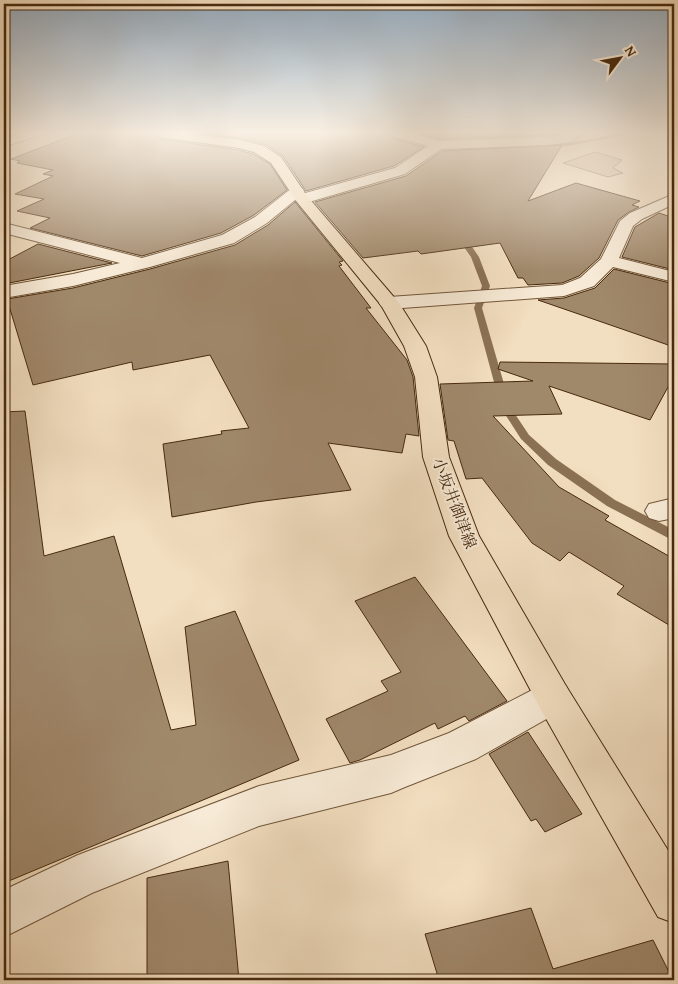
<svg xmlns="http://www.w3.org/2000/svg" width="678" height="984" viewBox="0 0 678 984" font-family="'Gentium Book Plus','Noto Serif JP',serif">
  <style>
    .green { fill: #d5bfa2; stroke: #8e7458 }
    .lines { fill: none; stroke-linecap: round; stroke-linejoin: round }
    .stream { fill: #8b7154; fill-rule: evenodd }
    .building { fill: #a0886b; stroke: #472a0e }
    .minor-casing { stroke: #72573a; stroke-width: 2 }
    .major-casing { stroke: #472a0e; stroke-width: 2 }
    .minor { fill: #f7ead6; fill-rule: evenodd }
    .major { fill: #f2dec0; fill-rule: evenodd }
    .labels { text-anchor: middle; dominant-baseline: central; stroke-width: 4; stroke-linejoin: round; paint-order: stroke }
    .street-label { font-size: 16px; fill: #472a0e; stroke: #f7ead6 }
  </style>
  <rect width="100%" height="100%" fill="#f2dec0"/>
  <filter id="stains"><feTurbulence type="fractalNoise" baseFrequency=".004" numOctaves="4"/><feColorMatrix values="0 0 0 0 .2 0 0 0 0 .09 0 0 0 0 .02 0 0 0 .5 -.17"/></filter>
  <radialGradient id="worn" r=".72"><stop offset=".6" stop-color="#630" stop-opacity="0"/><stop offset="1" stop-color="#630" stop-opacity=".3"/></radialGradient>
  <path class="green" d="M 595,152 L 622,160 L 613,168 L 623,173 L 608,177 L 563,163 Z"/>
  <g class="lines">
    <path class="stream" d="M 624,133 L 636,133 L 568,146 L 478,149 L 455,157 L 452,155 C 478,136 528,146 559,143 C 581,142 602,137 624,133 Z
      M 456,232 L 462,232 L 479,257 L 490,286 L 482,308 L 511,408 L 529,435 L 556,459 L 615,500 L 674,530 L 674,541 L 607,506 L 548,465 L 521,439 L 501,408 L 474,308 L 482,286 L 471,257 L 455,234 Z"/>
  </g>
  <path class="building" d="M 79,133 L 152,133 L 160,139 L 239,150 L 253,154 L 270,164 L 287,190 L 254,215 L 221,233 L 142,256 L 30,228 L 50,218 L 17,211 L 44,199 L 15,194 L 53,176 L 43,174 L 53,170 L 17,163 L 20,161 L 11,159 Z
    M 199,133 L 390,133 L 393,138 L 424,147 L 394,166 L 306,191 L 283,156 L 265,144 L 240,138 Z
    M 417,133 L 560,133 L 548,135 L 439,139 Z
    M 562,145 L 528,201 L 576,183 L 640,201 L 632,205 L 639,207 L 629,212 L 618,220 L 599,258 L 579,276 L 562,283 L 528,285 L 523,278 L 518,278 L 500,243 L 421,254 L 418,251 L 363,258 L 315,202 L 406,176 L 442,151 Z
    M 295,202 L 343,261 L 339,262 L 342,265 L 339,266 L 371,308 L 366,308 L 407,360 L 413,377 L 419,436 L 406,434 L 402,453 L 328,443 L 351,490 L 256,502 L 172,517 L 163,444 L 222,434 L 221,431 L 249,428 L 210,355 L 133,370 L 132,362 L 33,385 L 7,299 L 73,288 L 150,269 L 235,245 L 268,225 Z
    M 659,213 L 674,218 L 674,270 L 622,257 L 635,227 Z
    M 38,244 L 112,263 L 4,284 L 4,262 Z
    M 614,269 L 674,284 L 674,347 L 538,300 L 564,298 L 595,288 Z
    M 500,362 L 674,364 L 674,376 L 650,420 L 549,386 L 562,414 L 493,416 L 559,487 L 609,516 L 605,520 L 674,559 L 674,628 L 617,594 L 624,586 L 569,552 L 560,561 L 532,543 L 482,478 L 466,479 L 454,441 L 448,440 L 440,384 L 533,381 L 498,369 Z
    M 25,411 L 44,556 L 114,536 L 171,730 L 196,725 L 185,627 L 235,611 L 299,760 L 4,883 L 4,412 Z
    M 415,577 L 507,701 L 469,721 L 465,716 L 438,729 L 435,723 L 360,760 L 350,763 L 326,719 L 388,691 L 381,681 L 401,672 L 355,601 Z
    M 528,732 L 582,814 L 545,832 L 536,819 L 531,821 L 489,754 Z
    M 228,861 L 239,980 L 147,980 L 147,878 Z
    M 531,908 L 553,969 L 653,940 L 673,980 L 439,980 L 425,934 Z"/>
  <g class="lines">
    <defs>
      <path id="minor" d="M 21,133 L 38,133 L 36,136 L 4,147 L 4,139 Z
        M 392,133 L 411,133 L 439,141 L 548,137 L 569,133 L 585,133 L 570,142 L 548,145 L 441,149 L 405,174 L 302,204 L 295,200 L 267,223 L 234,243 L 150,267 L 73,286 L 4,298 L 4,286 L 73,274 L 120,263 L 4,233 L 4,223 L 142,258 L 222,235 L 255,217 L 292,188 L 302,188 L 304,191 L 302,194 L 395,168 L 428,146 L 394,136 Z
        M 674,194 L 674,204 L 642,219 L 633,226 L 619,258 L 674,272 L 674,282 L 613,267 L 594,286 L 564,296 L 389,309 L 382,307 L 379,303 L 382,299 L 389,297 L 562,285 L 580,278 L 601,259 L 620,221 L 630,213 Z
        M 674,498 L 674,518 L 659,521 L 649,518 L 645,511 L 649,504 Z
        M 553,681 L 566,686 L 571,697 L 566,708 L 476,759 L 405,787 L 391,793 L 259,826 L 92,893 L 4,937 L 4,890 L 78,855 L 259,786 L 391,755 L 449,733 L 540,686 Z"/>
      <path id="major" d="M 154,133 L 186,133 L 240,140 L 264,146 L 281,157 L 307,196 L 399,303 L 426,346 L 437,377 L 449,457 L 479,536 L 566,686 L 674,860 L 674,923 L 658,917 L 540,708 L 449,536 L 423,457 L 415,377 L 404,346 L 381,305 L 297,202 L 271,163 L 254,152 L 239,148 L 160,137 Z"/>
    </defs>
    <use href="#minor" class="minor-casing"/>
    <use href="#major" class="major-casing"/>
    <use href="#minor" class="minor"/>
    <use href="#major" class="major"/>
  </g>
  <linearGradient id="sky" x2="0" y2="1"><stop stop-color="#95acc0"/><stop offset="0.49" stop-color="#f9f0e3"/><stop offset="1" stop-color="#f9f0e3" stop-opacity="0"/></linearGradient>
  <rect width="678" height="271" fill="url(#sky)"/>
  <g class="labels">
    <g class="street-label">
      <text transform="translate(455 503) rotate(69)">小坂井御津線</text>
    </g>
  </g>
  <rect width="678" height="984" fill="none" stroke="#f2dec0" stroke-width="20"/>
  <rect x="5" y="5" width="668" height="974" fill="none" stroke="#472a0e" stroke-width="2.5"/>
  <rect x="10" y="10" width="658" height="964" fill="none" stroke="#472a0e"/>
  <g transform="translate(620 58) rotate(58)" stroke="#f7ead6" stroke-width="4" paint-order="stroke">
  <path d="M0-4L9 19L0 12L-9 19Z" fill="#472a0e"/>
  <text y="-8" font-size="14" font-weight="bold" text-anchor="middle" fill="#472a0e">N</text>
  </g>
  <rect width="100%" height="100%" filter="url(#stains)"/>
  <rect width="100%" height="100%" fill="url(#worn)"/>
</svg>
